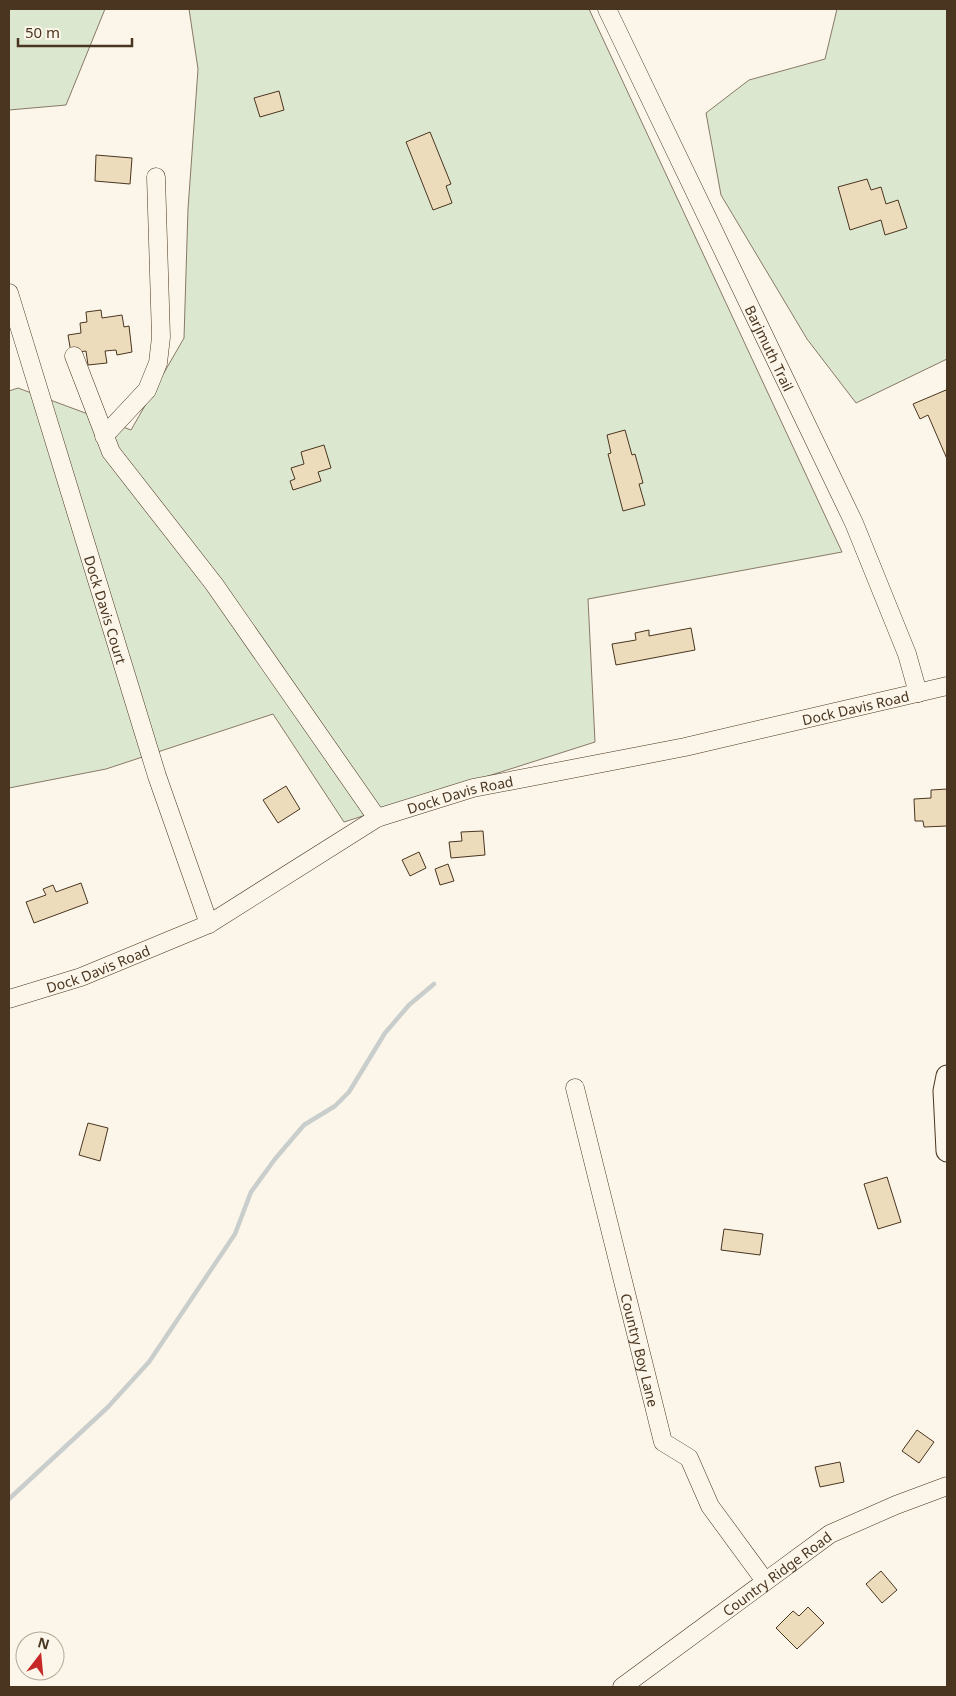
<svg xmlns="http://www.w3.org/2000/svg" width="956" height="1696" viewBox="0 0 956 1696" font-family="'Noto Sans',sans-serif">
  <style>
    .green { fill: #dce7d0; stroke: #887966 }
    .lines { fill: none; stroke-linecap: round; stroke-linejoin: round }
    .stream { stroke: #c9cecd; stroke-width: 4.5 }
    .building { fill: #ecdcbc; stroke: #4a3520 }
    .minor-casing { stroke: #4a3520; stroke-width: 19 }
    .major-casing { stroke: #4a3520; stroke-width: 23 }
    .minor { stroke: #fbf6e9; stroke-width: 18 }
    .major { stroke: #fbf6e9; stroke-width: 21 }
    .labels { text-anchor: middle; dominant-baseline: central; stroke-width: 4; stroke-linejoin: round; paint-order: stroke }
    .street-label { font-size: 14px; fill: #4a3520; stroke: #fbf6e9 }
  </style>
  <rect width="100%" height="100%" fill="#fbf6e9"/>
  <path class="green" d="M 9,9 L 105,9 L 66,105 L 9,110 Z
    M 189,9 L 589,9 L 842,552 L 588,599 L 595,742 L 344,822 L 273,714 L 106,769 L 9,788 L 9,391 L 18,388 L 131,430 L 184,338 L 188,209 L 198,69 Z
    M 837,9 L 947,9 L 947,359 L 856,403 L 807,339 L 721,195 L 706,113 L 749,80 L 825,59 Z"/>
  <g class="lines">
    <path class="stream" d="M 9,1499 L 107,1408 L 149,1362 L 235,1234 L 251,1192 L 275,1159 L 304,1125 L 335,1106 L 349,1092 L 385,1033 L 409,1005 L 434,984"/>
  </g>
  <path class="building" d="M 279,91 L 284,110 L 260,117 L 254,98 Z
    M 430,132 L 451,184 L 446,186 L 452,203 L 433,210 L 406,142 Z
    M 96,155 L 132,158 L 130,184 L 95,181 Z
    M 867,179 L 871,190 L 881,187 L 886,204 L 898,200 L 907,228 L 885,235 L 881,220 L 850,230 L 838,187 Z
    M 101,310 L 102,318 L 122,315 L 124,327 L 129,326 L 132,352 L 117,355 L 116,350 L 105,351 L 107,363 L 88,365 L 86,351 L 71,353 L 68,335 L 81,333 L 80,323 L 87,322 L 86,312 Z
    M 946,390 L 947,392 L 947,459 L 928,415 L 920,419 L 913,404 Z
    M 625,430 L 632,455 L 635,454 L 643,483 L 639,484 L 645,505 L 623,511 L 608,454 L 611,453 L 607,435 Z
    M 324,445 L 331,468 L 318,472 L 321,481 L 293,490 L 290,481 L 295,479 L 291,468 L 304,464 L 301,452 Z
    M 691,628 L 695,650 L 616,665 L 612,644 L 636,640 L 635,633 L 649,630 L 649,636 Z
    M 286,786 L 300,809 L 278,823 L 263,800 Z
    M 947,789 L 947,826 L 924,827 L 923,821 L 915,821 L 914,799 L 931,798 L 931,790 Z
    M 483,831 L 485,855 L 451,858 L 449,842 L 462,841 L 461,832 Z
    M 419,852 L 426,868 L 410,876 L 402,860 Z
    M 448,864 L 454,881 L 440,885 L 435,869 Z
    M 81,883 L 88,903 L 34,923 L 26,902 L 46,895 L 43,889 L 53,885 L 56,892 Z
    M 88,1123 L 108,1128 L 100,1161 L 79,1155 Z
    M 887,1177 L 901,1222 L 878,1229 L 864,1184 Z
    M 724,1229 L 763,1234 L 760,1255 L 721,1250 Z
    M 917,1430 L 934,1442 L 919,1463 L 902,1451 Z
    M 840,1462 L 844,1482 L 820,1487 L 815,1467 Z
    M 881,1571 L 897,1590 L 882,1603 L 866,1584 Z
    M 808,1607 L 824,1623 L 797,1649 L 776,1628 L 793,1611 L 799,1616 Z"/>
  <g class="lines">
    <defs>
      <g id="minor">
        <path id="s1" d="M 607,9 L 854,523 L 907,654 L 918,693"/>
        <path id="s2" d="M 9,293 L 157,776 L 209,924"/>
        <path d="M 74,356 L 111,452 L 214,584 L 377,818"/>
        <path d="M 104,436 L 147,390 L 158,363 L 161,337 L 156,177"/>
        <path id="s3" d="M 9,999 L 81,977 L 209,924 L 377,818 L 473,788 L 685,747 L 947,686"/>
        <path id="s4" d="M 575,1088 L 663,1442 L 689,1458 L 710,1506 L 765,1581"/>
        <path id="s5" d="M 622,1687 L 830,1534 L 896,1505 L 947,1486"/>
      </g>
      <path id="major" d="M 947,1076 L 944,1091 L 947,1151"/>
    </defs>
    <use href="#minor" class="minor-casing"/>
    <use href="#major" class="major-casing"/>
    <use href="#minor" class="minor"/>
    <use href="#major" class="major"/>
  </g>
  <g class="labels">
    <g class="street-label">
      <text stroke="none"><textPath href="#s1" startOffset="376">Barjmuth Trail</textPath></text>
      <text stroke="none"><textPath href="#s2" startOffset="331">Dock Davis Court</textPath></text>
      <text stroke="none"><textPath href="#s3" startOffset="904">Dock Davis Road</textPath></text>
      <text stroke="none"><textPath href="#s3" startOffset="499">Dock Davis Road</textPath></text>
      <text stroke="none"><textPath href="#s3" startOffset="94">Dock Davis Road</textPath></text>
      <text stroke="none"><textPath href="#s4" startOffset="270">Country Boy Lane</textPath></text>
      <text stroke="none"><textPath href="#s5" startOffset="192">Country Ridge Road</textPath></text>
    </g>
  </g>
  <rect width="956" height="1696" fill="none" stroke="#4a3520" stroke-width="20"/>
  <g transform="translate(40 1656) rotate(16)"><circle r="24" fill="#fbf6e9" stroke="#b4a999"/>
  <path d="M0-4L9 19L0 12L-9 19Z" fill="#c62828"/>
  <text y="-8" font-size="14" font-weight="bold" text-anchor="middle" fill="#4a3520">N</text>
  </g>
  <path d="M18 38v8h114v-8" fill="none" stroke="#4a3520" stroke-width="2.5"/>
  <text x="25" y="38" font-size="15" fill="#4a3520" stroke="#fbf6e9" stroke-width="4" paint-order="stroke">50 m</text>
</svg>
